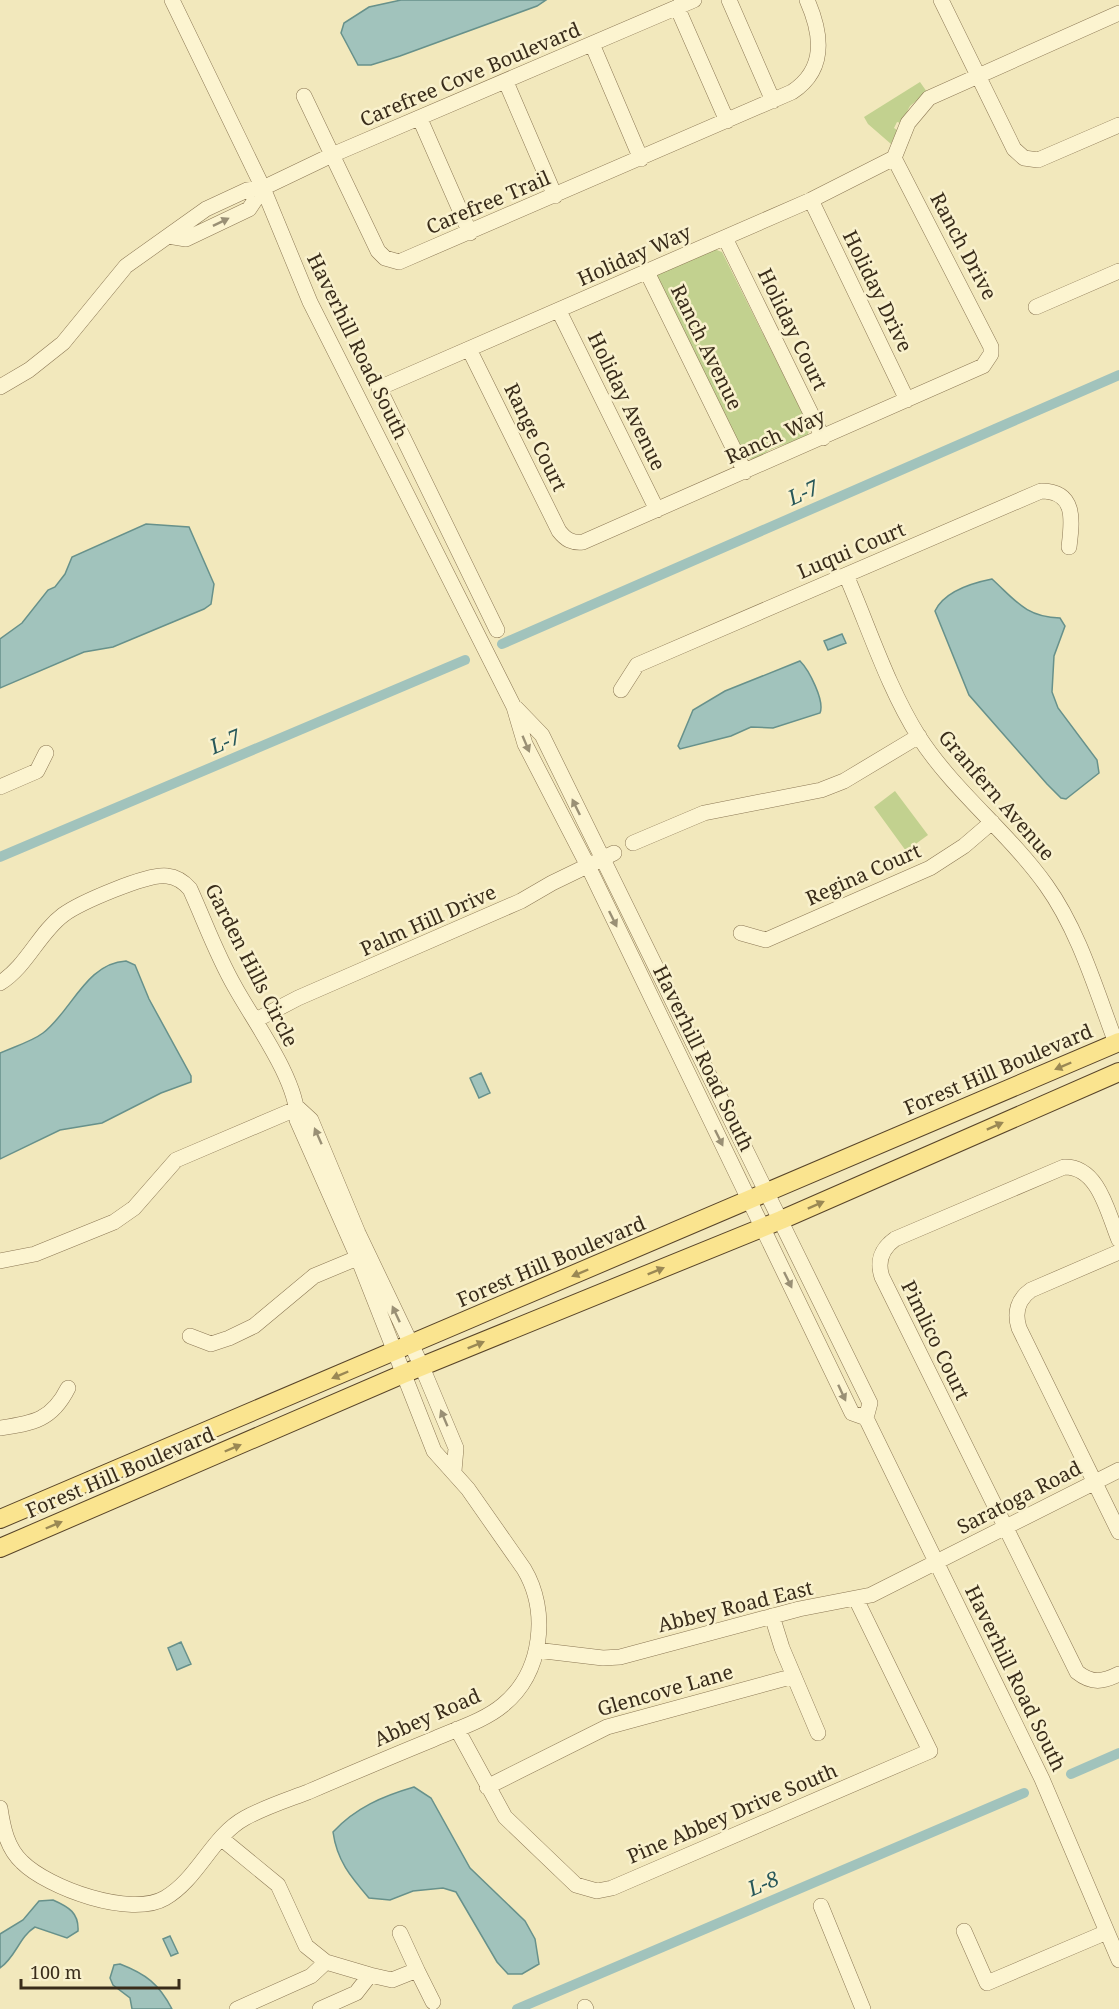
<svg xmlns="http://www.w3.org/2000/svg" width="1119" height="2009" viewBox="0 0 1119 2009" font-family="'Noto Serif',serif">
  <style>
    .green { fill: #c2d18f }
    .water { fill: #a1c3bc; stroke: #67918b; stroke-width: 1.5 }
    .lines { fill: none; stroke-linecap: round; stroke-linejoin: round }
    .canal { stroke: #a1c3bc; stroke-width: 10 }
    .minor-casing { stroke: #8b7754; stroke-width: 16 }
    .major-casing { stroke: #584429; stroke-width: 20 }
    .minor { stroke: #fcf4d0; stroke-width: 15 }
    .major { stroke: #fae48f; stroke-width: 18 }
    .oneway { fill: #9a9075 }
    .oneway2 { fill: #9a8854 }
    .labels { text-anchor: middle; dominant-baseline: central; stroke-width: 5; stroke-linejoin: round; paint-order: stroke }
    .street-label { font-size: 20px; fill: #392c1a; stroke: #f9f1cd }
    .water-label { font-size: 21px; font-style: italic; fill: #28585a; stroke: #f9f1cd }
  </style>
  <rect width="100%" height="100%" fill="#f2e8bc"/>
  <path class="green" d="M 920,82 L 927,92 L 910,106 L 901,123 L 897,122 L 894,128 L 897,130 L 891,144 L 868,124 L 864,117 Z
    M 714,249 L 722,252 L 810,428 L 807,437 C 795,441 781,445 770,450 C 759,456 762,461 745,458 L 656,282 L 657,274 Z
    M 895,791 L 928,835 L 906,851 L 874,807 Z"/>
  <path class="water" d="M 401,0 L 546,0 L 537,6 L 400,56 L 371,65 L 358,65 L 341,33 L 344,23 L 369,7 Z
    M 146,524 L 189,527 L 214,584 L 211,604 L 204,609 L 113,647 L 84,652 L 0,688 L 0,639 L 22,623 L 48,590 L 55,587 L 65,574 L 72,557 Z
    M 992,579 C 1016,601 1026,617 1060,618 L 1065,626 L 1054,656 L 1052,692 L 1058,708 L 1097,760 L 1099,773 L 1066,799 L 1061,798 L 1047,784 L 969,695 L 935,611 C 944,592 972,583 992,579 Z
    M 842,634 L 846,643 L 828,650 L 824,641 Z
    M 800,661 C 809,670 825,701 820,713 L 773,728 L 751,727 L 731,736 L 680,749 L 678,746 L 693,710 L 725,691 Z
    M 126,961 L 135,965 L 149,999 L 191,1076 L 191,1082 L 161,1093 L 102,1123 L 60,1130 L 0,1159 L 0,1053 C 13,1047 31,1042 43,1033 C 71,1012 86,963 126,961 Z
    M 481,1073 L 490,1093 L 479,1098 L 470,1078 Z
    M 181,1642 L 191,1664 L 177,1670 L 168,1648 Z
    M 414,1787 L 431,1798 L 470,1868 L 525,1921 L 535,1939 L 539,1964 L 522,1974 L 508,1974 L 497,1962 L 456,1892 L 443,1888 L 413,1891 L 390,1900 L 369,1898 C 351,1877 337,1861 333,1832 C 355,1808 383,1796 414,1787 Z
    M 53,1900 C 69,1907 79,1913 78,1931 L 67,1938 L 35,1927 C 19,1937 16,1957 0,1968 L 0,1934 L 23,1920 L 39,1901 Z
    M 170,1936 L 178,1953 L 171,1956 L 163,1939 Z
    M 120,1964 C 146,1974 159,1984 172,2009 L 132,2009 L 130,1998 L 113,1985 L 110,1978 L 114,1965 Z"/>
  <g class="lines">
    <path class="canal" d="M 502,644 L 1119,375
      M 0,857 L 465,660
      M 1071,1774 L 1119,1753
      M 517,2009 L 1024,1793"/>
    <defs>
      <path id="minor" d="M 172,0 L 263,188 L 310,302 L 514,707 L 525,744 L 588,866 L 852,1413 L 866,1418
        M 729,0 L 773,101
        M 941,0 L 1014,149 L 1024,158 L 1038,160 L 1119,125
        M 677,7 L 727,121
        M 592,44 L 641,159
        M 506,82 L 555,196
        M 304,96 L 378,251 L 385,258 L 399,262 L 792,92 C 827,69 822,34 807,0
        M 420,119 L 470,233
        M 811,200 L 907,400
        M 168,236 L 186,239 L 249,209 L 263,188
        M 725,238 L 823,438
        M 647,272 L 745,472
        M 1036,307 L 1119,271
        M 559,311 L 657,510
        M 469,349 L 559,531 C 566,540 572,543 583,542 L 983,366 L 991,354 L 991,347 L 894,158
        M 0,387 L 29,370 L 63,343 L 126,266 L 206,209 L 247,190 L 263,188 L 332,155 L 694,0
        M 846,575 C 869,628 888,688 919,737 C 954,791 1008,832 1046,885 C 1079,931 1096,990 1116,1043
        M 497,630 L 379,388 L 811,200 L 894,158 L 908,123 L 929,98 L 1119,13
        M 621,690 L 637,665 L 1041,491 C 1077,491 1072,522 1069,547
        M 516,708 L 542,735 L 870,1403 L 866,1418 L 1042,1779 L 1119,1960
        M 0,787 L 37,771 L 46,753
        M 633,843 L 704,813 L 821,790 L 844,781 L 919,736
        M 741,933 L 766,940 L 930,868 L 964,846 L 992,822
        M 0,983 C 27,966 39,933 63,915 C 79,903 148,873 167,876 C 177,877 184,882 190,889 C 205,922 217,956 235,987 C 253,1020 299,1082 297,1120 L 358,1258 L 434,1451 L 468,1489 L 524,1569 C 549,1611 543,1672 503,1705 C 484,1721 456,1729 434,1739 C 392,1756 350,1774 308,1792 C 287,1800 265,1807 245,1818 C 212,1836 198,1879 165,1898 C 131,1918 48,1888 22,1862 C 7,1848 3,1828 0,1808
        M 256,1020 L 298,998 L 521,901 L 552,883 L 614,853
        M 298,1108 L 311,1120 L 358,1233 L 422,1367 L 456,1448 L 454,1471
        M 1119,1240 C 1108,1214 1099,1166 1064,1167 L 895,1239 C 881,1249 877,1262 882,1277 L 1077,1672 C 1092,1684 1103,1682 1119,1674
        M 1119,1252 L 1031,1290 C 1018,1299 1014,1312 1019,1328 L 1119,1532
        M 0,1261 L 35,1254 L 114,1222 L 134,1208 L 176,1160 L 298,1108
        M 190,1336 L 211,1344 L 229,1338 L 254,1326 L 314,1276 L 367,1254
        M 0,1428 C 34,1423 52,1420 68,1388
        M 772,1616 L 782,1648 L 818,1733
        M 536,1650 L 603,1658 L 620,1657 L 799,1609 L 871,1595 L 1119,1470
        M 457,1729 L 505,1817 L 576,1885 L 597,1891 L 612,1888 L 930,1751 L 856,1599
        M 487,1787 L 607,1727 L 794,1676
        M 222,1839 L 278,1885 L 306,1946 L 326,1962 L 370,1975 L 356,1993 L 320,2009
        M 821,1906 L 863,2009
        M 964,1931 L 987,1983 L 1107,1932
        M 400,1933 L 417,1970
        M 370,1975 L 392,1980 L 417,1970 L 433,2002
        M 585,2007 L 586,2009
        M 237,2009 L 311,1976 L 326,1962"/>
      <path id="major" d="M 0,1519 L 1119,1042
        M 0,1548 L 403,1374 L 781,1220 L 1119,1072"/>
    </defs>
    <use href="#minor" class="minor-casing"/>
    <use href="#major" class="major-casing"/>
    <use href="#minor" class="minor"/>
    <use href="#major" class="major"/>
  </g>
  <defs><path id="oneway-solid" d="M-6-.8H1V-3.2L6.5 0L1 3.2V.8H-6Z" transform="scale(1.5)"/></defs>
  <g class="oneway">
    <use href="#oneway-solid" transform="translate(221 222) rotate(-26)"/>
    <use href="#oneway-solid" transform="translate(526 744) rotate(67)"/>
    <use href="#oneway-solid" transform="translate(576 807) rotate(-116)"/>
    <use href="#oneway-solid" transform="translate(613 919) rotate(64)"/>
    <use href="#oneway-solid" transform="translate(318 1136) rotate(-114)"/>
    <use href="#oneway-solid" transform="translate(719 1138) rotate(64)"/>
    <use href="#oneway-solid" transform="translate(788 1280) rotate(64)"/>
    <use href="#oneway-solid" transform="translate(396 1314) rotate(-115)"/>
    <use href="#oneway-solid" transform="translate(842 1393) rotate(65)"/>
    <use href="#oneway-solid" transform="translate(444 1418) rotate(-113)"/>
  </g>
  <g class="oneway2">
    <use href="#oneway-solid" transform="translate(1063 1066) rotate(157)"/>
    <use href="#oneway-solid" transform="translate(995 1126) rotate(-24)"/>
    <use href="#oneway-solid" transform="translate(816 1205) rotate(-24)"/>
    <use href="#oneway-solid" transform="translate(656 1271) rotate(-22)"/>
    <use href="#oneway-solid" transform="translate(580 1273) rotate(157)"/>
    <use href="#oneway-solid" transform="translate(476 1345) rotate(-22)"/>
    <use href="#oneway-solid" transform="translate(340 1375) rotate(157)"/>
    <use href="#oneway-solid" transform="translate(233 1448) rotate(-23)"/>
    <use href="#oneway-solid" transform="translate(54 1525) rotate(-23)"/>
  </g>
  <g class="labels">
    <g class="street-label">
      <text transform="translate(470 74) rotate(-23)">Carefree Cove Boulevard</text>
      <text transform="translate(488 202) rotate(-23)">Carefree Trail</text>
      <text transform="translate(964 246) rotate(62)">Ranch Drive</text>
      <text transform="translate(634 255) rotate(-24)">Holiday Way</text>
      <text transform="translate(878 291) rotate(64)">Holiday Drive</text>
      <text transform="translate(793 329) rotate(64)">Holiday Court</text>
      <text transform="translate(358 346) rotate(64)">Haverhill Road South</text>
      <text transform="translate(707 347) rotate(64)">Ranch Avenue</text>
      <text transform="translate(627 401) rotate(64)">Holiday Avenue</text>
      <text transform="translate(775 436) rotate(-24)">Ranch Way</text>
      <text transform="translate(536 437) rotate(64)">Range Court</text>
      <text transform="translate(851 550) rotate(-23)">Luqui Court</text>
      <text transform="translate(997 795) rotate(49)">Granfern Avenue</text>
      <text transform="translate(863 874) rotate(-24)">Regina Court</text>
      <text transform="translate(428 920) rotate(-24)">Palm Hill Drive</text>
      <text transform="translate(252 965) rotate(63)">Garden Hills Circle</text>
      <text transform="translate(704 1058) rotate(64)">Haverhill Road South</text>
      <text transform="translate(998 1069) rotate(-23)">Forest Hill Boulevard</text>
      <text transform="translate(551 1261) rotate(-23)">Forest Hill Boulevard</text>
      <text transform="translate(936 1340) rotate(64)">Pimlico Court</text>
      <text transform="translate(120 1472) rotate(-23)">Forest Hill Boulevard</text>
      <text transform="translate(1019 1497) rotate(-27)">Saratoga Road</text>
      <text transform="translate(735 1606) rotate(-14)">Abbey Road East</text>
      <text transform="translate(1016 1678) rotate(64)">Haverhill Road South</text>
      <text transform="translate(665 1690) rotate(-16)">Glencove Lane</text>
      <text transform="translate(427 1717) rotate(-24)">Abbey Road</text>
      <text transform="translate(732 1813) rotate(-23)">Pine Abbey Drive South</text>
    </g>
    <g class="water-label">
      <text transform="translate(803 492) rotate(-24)">L-7</text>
      <text transform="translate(225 741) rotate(-23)">L-7</text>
      <text transform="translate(763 1883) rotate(-23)">L-8</text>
    </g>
  </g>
  <path d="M21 1979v9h158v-9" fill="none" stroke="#392c1a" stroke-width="3"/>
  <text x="30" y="1979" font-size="18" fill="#392c1a" stroke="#f9f1cd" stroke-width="4.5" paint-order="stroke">100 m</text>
</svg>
